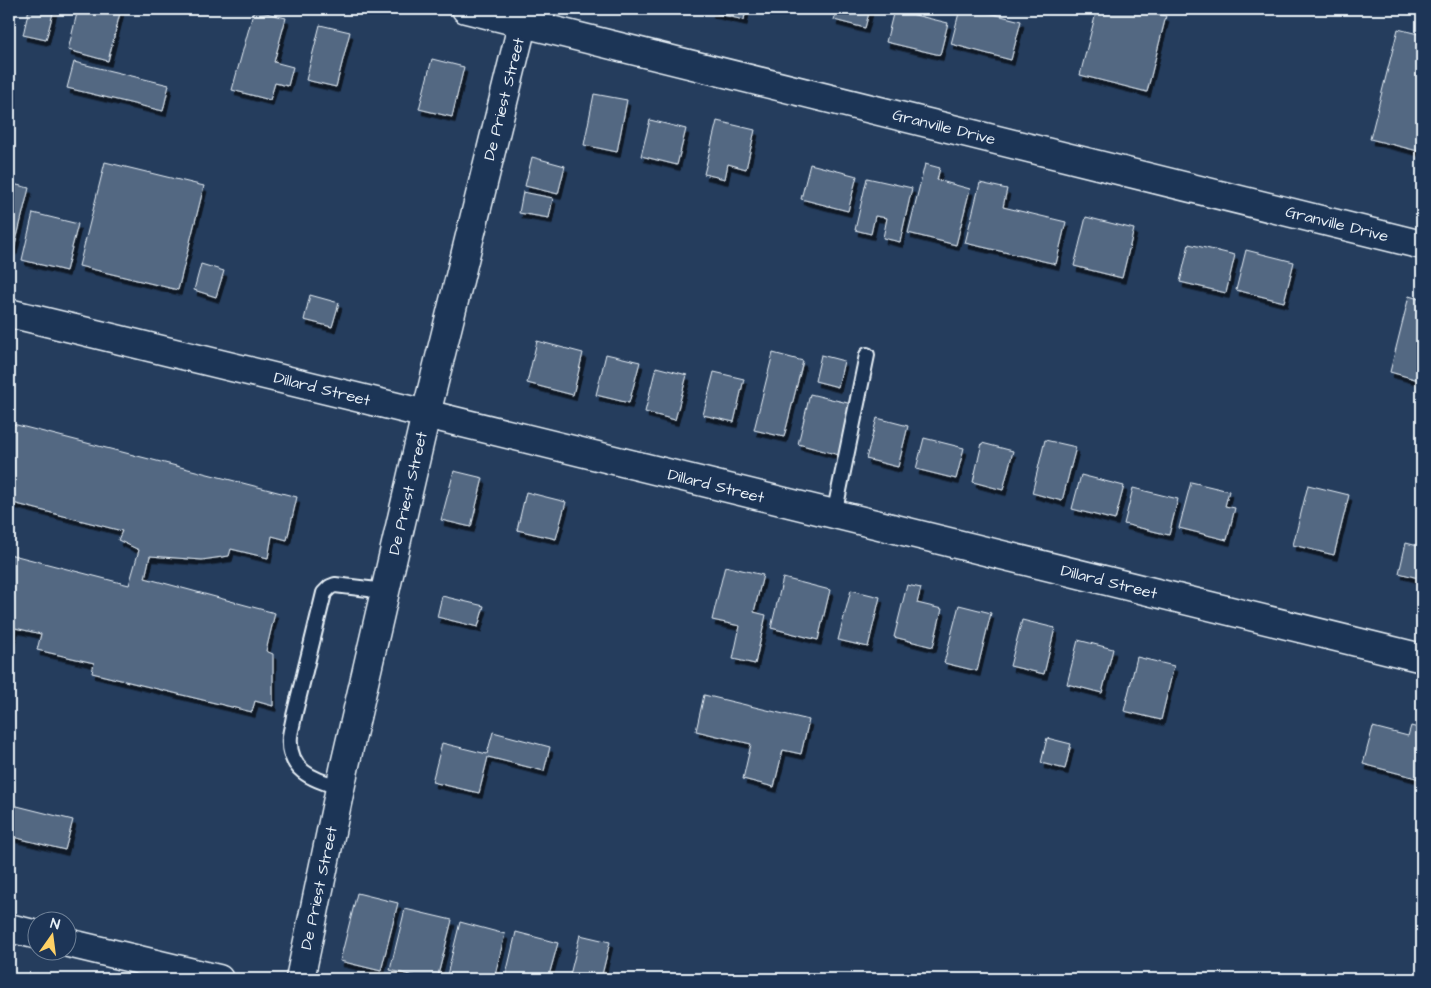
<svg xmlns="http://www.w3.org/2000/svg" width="1431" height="988" viewBox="0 0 1431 988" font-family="'Architects Daughter',sans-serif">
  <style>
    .building { fill: #536782; stroke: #e8f1f8; filter: url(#shadow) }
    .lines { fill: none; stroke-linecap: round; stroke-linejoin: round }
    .lane-casing { stroke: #e8f1f8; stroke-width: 18 }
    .street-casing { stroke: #e8f1f8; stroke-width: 31 }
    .secondary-casing { stroke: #e8f1f8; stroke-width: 31 }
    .lane { stroke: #1d3557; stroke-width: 14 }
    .street { stroke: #1d3557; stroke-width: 28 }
    .secondary { stroke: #1d3557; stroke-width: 28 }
    .labels { text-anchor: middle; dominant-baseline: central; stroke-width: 5; stroke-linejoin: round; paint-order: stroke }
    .street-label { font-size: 16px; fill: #e8f1f8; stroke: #1d3557 }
  </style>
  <defs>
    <filter id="shadow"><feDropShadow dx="3" dy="5.5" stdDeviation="0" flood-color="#0009"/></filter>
  </defs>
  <rect width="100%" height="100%" fill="#253d5d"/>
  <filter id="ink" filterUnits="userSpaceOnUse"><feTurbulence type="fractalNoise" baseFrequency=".02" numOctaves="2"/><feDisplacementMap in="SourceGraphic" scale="10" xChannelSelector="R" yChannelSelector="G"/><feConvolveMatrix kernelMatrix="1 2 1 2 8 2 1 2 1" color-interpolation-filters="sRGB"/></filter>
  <g filter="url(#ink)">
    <path class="building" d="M 29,9 L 54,9 L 46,40 L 23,35 Z
      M 78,9 L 121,9 L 108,61 L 68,50 Z
      M 711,9 L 746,9 L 744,20 L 710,12 Z
      M 837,9 L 870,9 L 865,28 L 834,20 Z
      M 960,9 L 973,9 L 1021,21 L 1011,60 L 951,44 Z
      M 1097,9 L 1138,9 L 1166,16 L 1147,92 L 1080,75 Z
      M 254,10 L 286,18 L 274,62 L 293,67 L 288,86 L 275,83 L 270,100 L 232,90 Z
      M 894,10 L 948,23 L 940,55 L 886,42 Z
      M 320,25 L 350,32 L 336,87 L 306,80 Z
      M 1398,29 L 1422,35 L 1422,152 L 1370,139 Z
      M 432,59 L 464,67 L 452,117 L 419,109 Z
      M 74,62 L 169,85 L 163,111 L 67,88 Z
      M 594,94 L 627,100 L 617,152 L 584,145 Z
      M 650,120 L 686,129 L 677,165 L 641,156 Z
      M 717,121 L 755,130 L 746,169 L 728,164 L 725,179 L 704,174 Z
      M 532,157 L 565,166 L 558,194 L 525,186 Z
      M 105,162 L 204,186 L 178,290 L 79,266 Z
      M 810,164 L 857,176 L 848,211 L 801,199 Z
      M 925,164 L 940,168 L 937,180 L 970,189 L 956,245 L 908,233 Z
      M 867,178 L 912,188 L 900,242 L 883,238 L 887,218 L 875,216 L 871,234 L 855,230 Z
      M 9,183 L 29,188 L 14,249 L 9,248 Z
      M 980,183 L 1007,189 L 1003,207 L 1066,222 L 1056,264 L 965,243 Z
      M 523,192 L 553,198 L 549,218 L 519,213 Z
      M 33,213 L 78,224 L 66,271 L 22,260 Z
      M 1086,217 L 1134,229 L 1122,278 L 1074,266 Z
      M 1189,244 L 1235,255 L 1226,293 L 1180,282 Z
      M 1246,250 L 1294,262 L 1284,302 L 1236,290 Z
      M 201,264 L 224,271 L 216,297 L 194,290 Z
      M 310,295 L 339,303 L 332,327 L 304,320 Z
      M 1409,296 L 1422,300 L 1422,381 L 1390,372 Z
      M 537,341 L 583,353 L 573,395 L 527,383 Z
      M 773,353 L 803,361 L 784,437 L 754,430 Z
      M 606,354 L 640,362 L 629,403 L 596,395 Z
      M 821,355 L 844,361 L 838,387 L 815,381 Z
      M 656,367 L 687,375 L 675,420 L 645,412 Z
      M 714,372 L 744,379 L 734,422 L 703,415 Z
      M 810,394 L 852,404 L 839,455 L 798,444 Z
      M 877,418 L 908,426 L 898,467 L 866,459 Z
      M 9,423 L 297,497 L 287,540 L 272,536 L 268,558 L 231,549 L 229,556 L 202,560 L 150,556 L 145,578 L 275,613 L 266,651 L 273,654 L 273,706 L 255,701 L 252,712 L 92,673 L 94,663 L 37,650 L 41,634 L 15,628 L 11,644 L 9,644 L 9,554 L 129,585 L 139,550 L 118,540 L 122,531 L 9,502 Z
      M 924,438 L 964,448 L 956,479 L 916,469 Z
      M 1045,440 L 1076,447 L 1062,501 L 1032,493 Z
      M 982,443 L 1013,451 L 1003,490 L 973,482 Z
      M 454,471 L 483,478 L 471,527 L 441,520 Z
      M 1081,475 L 1124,486 L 1115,520 L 1072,509 Z
      M 1191,482 L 1229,491 L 1225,506 L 1235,508 L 1227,540 L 1179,528 Z
      M 1308,485 L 1349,495 L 1334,555 L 1293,545 Z
      M 1133,488 L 1178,499 L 1169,535 L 1124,524 Z
      M 526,492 L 566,502 L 556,539 L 517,530 Z
      M 1406,543 L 1422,547 L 1422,579 L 1399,573 Z
      M 725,566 L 763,575 L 754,612 L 766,615 L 755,664 L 733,659 L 740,626 L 712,620 Z
      M 783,578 L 830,590 L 818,640 L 771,628 Z
      M 907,585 L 921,588 L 917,603 L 942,609 L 933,647 L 894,637 Z
      M 851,590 L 880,597 L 868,647 L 838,640 Z
      M 442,596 L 484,606 L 478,627 L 437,617 Z
      M 959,605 L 991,613 L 977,671 L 944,663 Z
      M 1022,620 L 1055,628 L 1044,674 L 1010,666 Z
      M 1078,640 L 1113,649 L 1102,693 L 1067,684 Z
      M 1137,657 L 1174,666 L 1161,720 L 1124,711 Z
      M 704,695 L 809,720 L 801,754 L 783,750 L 774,787 L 743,779 L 751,744 L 696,731 Z
      M 1411,726 L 1422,729 L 1422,769 L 1420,779 L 1363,764 L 1373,727 L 1408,736 Z
      M 493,732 L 550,747 L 544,771 L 488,757 L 479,793 L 432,782 L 442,743 L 487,754 Z
      M 1047,738 L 1071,744 L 1065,769 L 1041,763 Z
      M 9,804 L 73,820 L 65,850 L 9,836 Z
      M 357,893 L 398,903 L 381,971 L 340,961 Z
      M 405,909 L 452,920 L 437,979 L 425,979 L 390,970 Z
      M 460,922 L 505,934 L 494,979 L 446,979 Z
      M 516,932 L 558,943 L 548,979 L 505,979 Z
      M 580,935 L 610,942 L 601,979 L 569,979 Z"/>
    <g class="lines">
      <defs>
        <path id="lane" d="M 834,515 L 867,355
          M 340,787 C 312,780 287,770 290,736 C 291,729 293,723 294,716 L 324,593 L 330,587 L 335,585 L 385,591"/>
        <path id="street" d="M 466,9 L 1422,245
          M 9,313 L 426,414
          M 9,928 L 38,935
          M 68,943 L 219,979"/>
        <path id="secondary" d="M 426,414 L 1422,658
          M 300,979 L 345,765 L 426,414 L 526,9"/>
      </defs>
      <use href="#lane" class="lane-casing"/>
      <use href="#street" class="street-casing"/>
      <use href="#secondary" class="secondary-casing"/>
      <use href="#lane" class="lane"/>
      <use href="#street" class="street"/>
      <use href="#secondary" class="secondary"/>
    </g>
  </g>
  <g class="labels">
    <g class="street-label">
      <text transform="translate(504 99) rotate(-76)">De Priest Street</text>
      <text transform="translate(944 127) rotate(14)">Granville Drive</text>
      <text transform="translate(1337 224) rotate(14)">Granville Drive</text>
      <text transform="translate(322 389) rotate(14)">Dillard Street</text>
      <text transform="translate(716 486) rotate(14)">Dillard Street</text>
      <text transform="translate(408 493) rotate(-77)">De Priest Street</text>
      <text transform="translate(1109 582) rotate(14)">Dillard Street</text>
      <text transform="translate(319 888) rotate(-78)">De Priest Street</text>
    </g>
  </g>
  <rect width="1431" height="988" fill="none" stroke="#1d3557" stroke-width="30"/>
  <rect x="15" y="15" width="1401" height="958" fill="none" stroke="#e8f1f8" stroke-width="2" filter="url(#ink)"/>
  <g transform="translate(52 936) rotate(14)"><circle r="24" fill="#1d3557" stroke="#6e8097"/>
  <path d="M0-4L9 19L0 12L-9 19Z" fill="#ffd166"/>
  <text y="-8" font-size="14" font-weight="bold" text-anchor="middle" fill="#e8f1f8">N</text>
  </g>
</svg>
